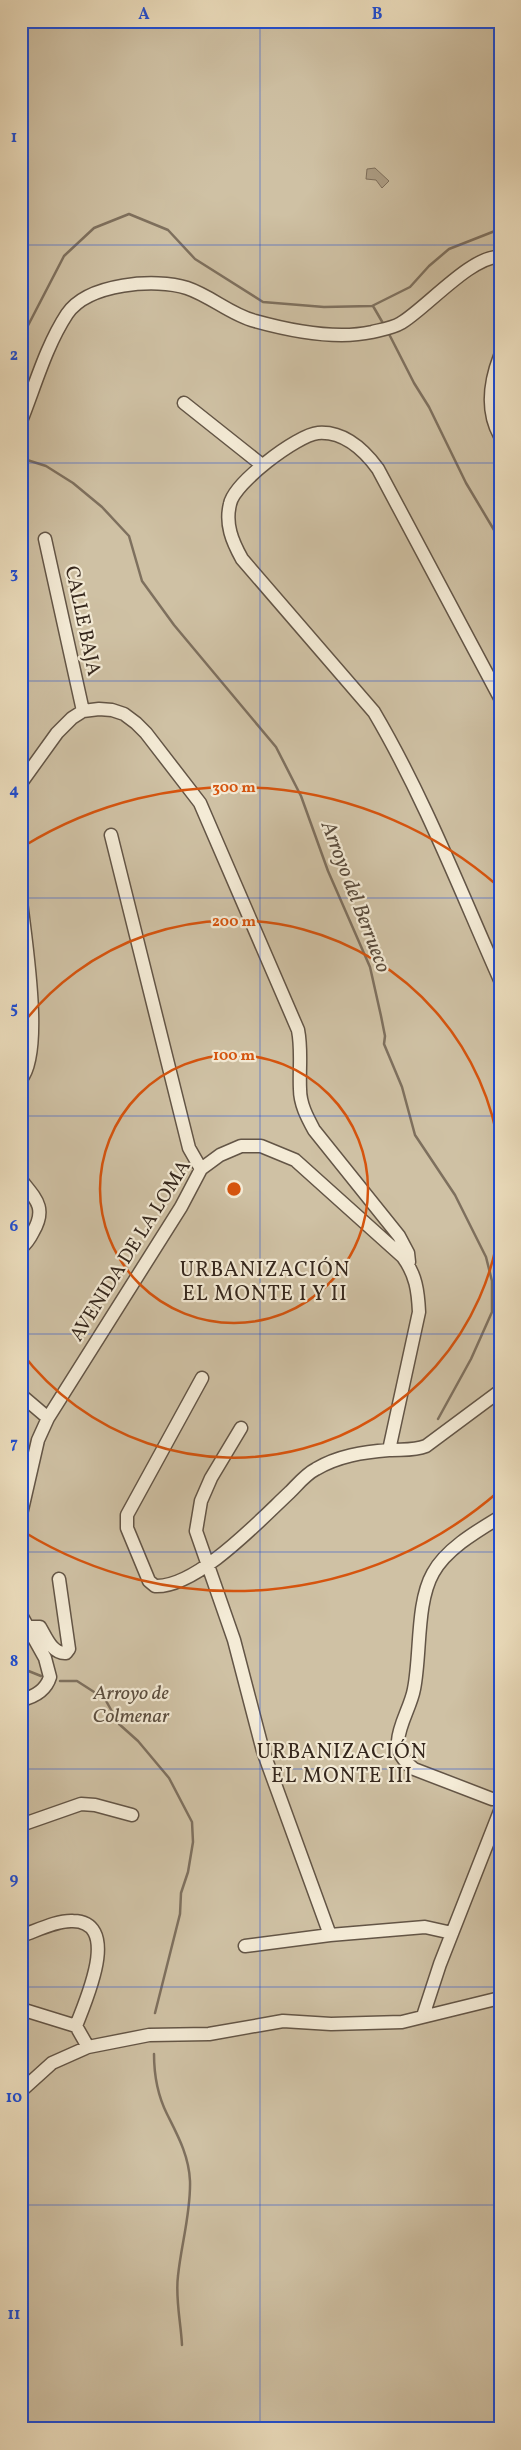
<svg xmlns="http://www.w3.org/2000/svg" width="521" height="2450" viewBox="0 0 521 2450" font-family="Vollkorn,serif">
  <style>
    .green { fill: #cfc1a4; stroke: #827460 }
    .water { fill: #afa189; stroke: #7e705e }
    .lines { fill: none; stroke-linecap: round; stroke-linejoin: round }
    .stream { stroke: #7e705e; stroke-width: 2.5 }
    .minor-casing { stroke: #635546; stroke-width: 15 }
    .minor { stroke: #f4ebd6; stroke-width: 12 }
    .grid { fill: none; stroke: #1d4ed8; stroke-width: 1; stroke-opacity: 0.55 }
    .ring { fill: none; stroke: #d6540e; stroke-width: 2.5 }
    .labels { text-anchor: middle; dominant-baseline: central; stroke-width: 4.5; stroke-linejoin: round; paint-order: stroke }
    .street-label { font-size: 20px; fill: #35271d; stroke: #f4ebd6 }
    .park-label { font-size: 20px; font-style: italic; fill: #5c4e3f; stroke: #f4ebd6 }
    .water-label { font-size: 21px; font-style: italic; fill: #5a4c3d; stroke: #f4ebd6 }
    .neighbourhood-label { font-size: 21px; letter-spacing: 1px; fill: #35271d; stroke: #f4ebd6 }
    .centre { fill: #d6540e; stroke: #f4ebd6; stroke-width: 2.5 }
    .ring-label { font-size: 15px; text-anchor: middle; font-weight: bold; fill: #d6540e; stroke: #f4ebd6; stroke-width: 4.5; stroke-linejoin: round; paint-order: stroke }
    .neatline { fill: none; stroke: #1d4ed8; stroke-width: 2 }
    .grid-label { font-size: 16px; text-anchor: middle; font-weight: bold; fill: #1d4ed8 }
  </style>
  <rect width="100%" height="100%" fill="#eee0c0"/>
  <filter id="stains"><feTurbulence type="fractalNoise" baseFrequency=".004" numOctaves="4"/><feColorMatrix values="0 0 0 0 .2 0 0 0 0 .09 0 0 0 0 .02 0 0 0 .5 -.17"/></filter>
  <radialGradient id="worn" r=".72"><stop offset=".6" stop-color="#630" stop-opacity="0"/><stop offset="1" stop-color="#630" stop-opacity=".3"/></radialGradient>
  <path class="green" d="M 21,21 L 500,21 L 500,2429 L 21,2429 Z"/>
  <path class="water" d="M 375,168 L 389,181 L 382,188 L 376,180 L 366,179 L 367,169 Z"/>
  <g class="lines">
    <path class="stream" d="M 373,306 L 384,325
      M 388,332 L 414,383 L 429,407 L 466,483 L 500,540
      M 21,339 L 64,256 L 94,228 L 129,214 L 168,230 L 195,259 L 263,302 L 324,307 L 372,306 L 410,287 L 429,266 L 449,249 L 500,229
      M 24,459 L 46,466 L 73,483 L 102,507 L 129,536 L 142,581 L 174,625 L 276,747 L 301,796 L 328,871 L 370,967 L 381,1016 L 385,1036 L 384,1044 L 402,1087 L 415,1135 L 455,1195 L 486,1257 L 492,1281 L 492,1312 L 471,1359 L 438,1419
      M 21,1668 L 41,1676
      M 60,1681 L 77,1681 L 105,1699 L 119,1724 L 138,1741 L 169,1778 L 192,1822 L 193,1842 L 188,1872 L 181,1893 L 180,1914 L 155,2013
      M 154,2054 C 154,2073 158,2096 167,2114 C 178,2136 189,2156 190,2181 C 191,2213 181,2245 178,2276 C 175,2298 181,2323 182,2345"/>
    <defs>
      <path id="minor" d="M 500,356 C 490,382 486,411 500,436
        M 184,403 L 262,465
        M 21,421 C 35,386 46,346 67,314 C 88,283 156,278 187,288 C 211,296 231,315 255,321 C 291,331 335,340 372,332 C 380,330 393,328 401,323 C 424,310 473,254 500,257
        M 45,539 L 83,711
        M 500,698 L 378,469 C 364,450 344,431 318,433 C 297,435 234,483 230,504 C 225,524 232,541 242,559 L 374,712 C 424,797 460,890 500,980
        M 21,783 L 57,733 L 72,718 L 83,711 L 99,709 L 112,710 L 124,714 L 136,723 L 146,733 L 200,803 L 298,1030 C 302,1050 299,1069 300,1089 C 300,1104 307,1117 314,1130 L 399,1236 L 408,1253 L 409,1262
        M 111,835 L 189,1148 L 201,1169
        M 21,901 C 25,939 44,1052 21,1079
        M 21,1180 C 36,1199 47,1208 33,1232 C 30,1238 27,1243 21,1248
        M 202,1378 L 127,1515 L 127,1528 L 149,1581 L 155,1586 C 197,1588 261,1519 290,1492 C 298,1484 306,1474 316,1469 C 338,1456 363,1452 389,1450 C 402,1449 414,1451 426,1446 L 500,1391
        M 21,1395 L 48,1418
        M 241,1428 L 211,1478 L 201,1501 L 196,1531 L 234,1640 L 263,1751 L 330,1935
        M 21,1514 L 38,1440 L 48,1418 L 181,1207 L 201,1169 L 220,1155 L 241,1146 L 261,1146 L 295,1160 L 403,1257 C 416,1275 418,1291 419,1312 L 389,1450
        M 500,1517 C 477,1531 446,1549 433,1573 C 416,1603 421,1654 414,1689 C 411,1706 399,1724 398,1741 C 397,1753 406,1763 414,1769 L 492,1799 L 500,1799
        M 21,1615 L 45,1658 L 50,1677 C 46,1690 34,1697 21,1700
        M 27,1627 L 40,1627 C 46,1637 52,1654 66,1653 L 69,1649 L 59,1579
        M 21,1825 L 81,1804 L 95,1805 L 132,1815
        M 21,1936 C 36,1931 57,1920 73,1921 C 122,1922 85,2002 76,2026
        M 245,1946 L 330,1935 L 425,1927 L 452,1933
        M 21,2009 L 76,2026 L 88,2047
        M 423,2016 L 440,1964 L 500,1811
        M 21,2091 L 52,2063 L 88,2047 L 149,2035 L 209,2034 L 283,2021 L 331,2024 L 402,2022 L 500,1998"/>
    </defs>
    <use href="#minor" class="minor-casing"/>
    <use href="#minor" class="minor"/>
  </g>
  <path class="grid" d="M 260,21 L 260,2429M 21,245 L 500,245M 21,463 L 500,463M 21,681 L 500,681M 21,898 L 500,898M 21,1116 L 500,1116M 21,1334 L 500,1334M 21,1552 L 500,1552M 21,1769 L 500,1769M 21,1987 L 500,1987M 21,2205 L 500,2205"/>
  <g class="ring">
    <circle cx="234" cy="1189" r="134"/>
    <path d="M500 1224A268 268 0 0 1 21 1352M21 1026A268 268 0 0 1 500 1154"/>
    <path d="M498 1492A402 402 0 0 1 24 1532M24 846A402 402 0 0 1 498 886"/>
  </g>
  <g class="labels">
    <g class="street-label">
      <text transform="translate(82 621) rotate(78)">CALLE BAJA</text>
      <text transform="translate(131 1251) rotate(-58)">AVENIDA DE LA LOMA</text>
    </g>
    <g class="park-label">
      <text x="131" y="1694">Arroyo de<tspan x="131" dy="23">Colmenar</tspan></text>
    </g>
    <g class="water-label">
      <text transform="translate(355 897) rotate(69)">Arroyo del Berrueco</text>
    </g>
    <g class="neighbourhood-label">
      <text x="265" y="1270">URBANIZACIÓN<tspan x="265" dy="24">EL MONTE I Y II</tspan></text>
      <text x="342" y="1752">URBANIZACIÓN<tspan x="342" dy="24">EL MONTE III</tspan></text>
    </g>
  </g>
  <circle cx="234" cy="1189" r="8" class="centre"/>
  <g class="ring-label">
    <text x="234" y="792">300 m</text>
    <text x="234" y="926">200 m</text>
    <text x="234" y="1060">100 m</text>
  </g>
  <rect width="521" height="2450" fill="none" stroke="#eee0c0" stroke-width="55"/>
  <rect x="28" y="28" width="466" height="2394" class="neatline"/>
  <g class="grid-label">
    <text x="144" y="19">A</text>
    <text x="377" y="19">B</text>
    <text x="14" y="142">1</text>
    <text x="14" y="360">2</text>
    <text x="14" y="578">3</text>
    <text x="14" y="795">4</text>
    <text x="14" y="1013">5</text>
    <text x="14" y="1231">6</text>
    <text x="14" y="1448">7</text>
    <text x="14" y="1666">8</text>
    <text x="14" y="1884">9</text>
    <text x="14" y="2102">10</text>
    <text x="14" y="2319">11</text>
  </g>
  <rect width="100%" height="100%" filter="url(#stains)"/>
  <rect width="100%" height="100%" fill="url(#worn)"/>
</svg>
